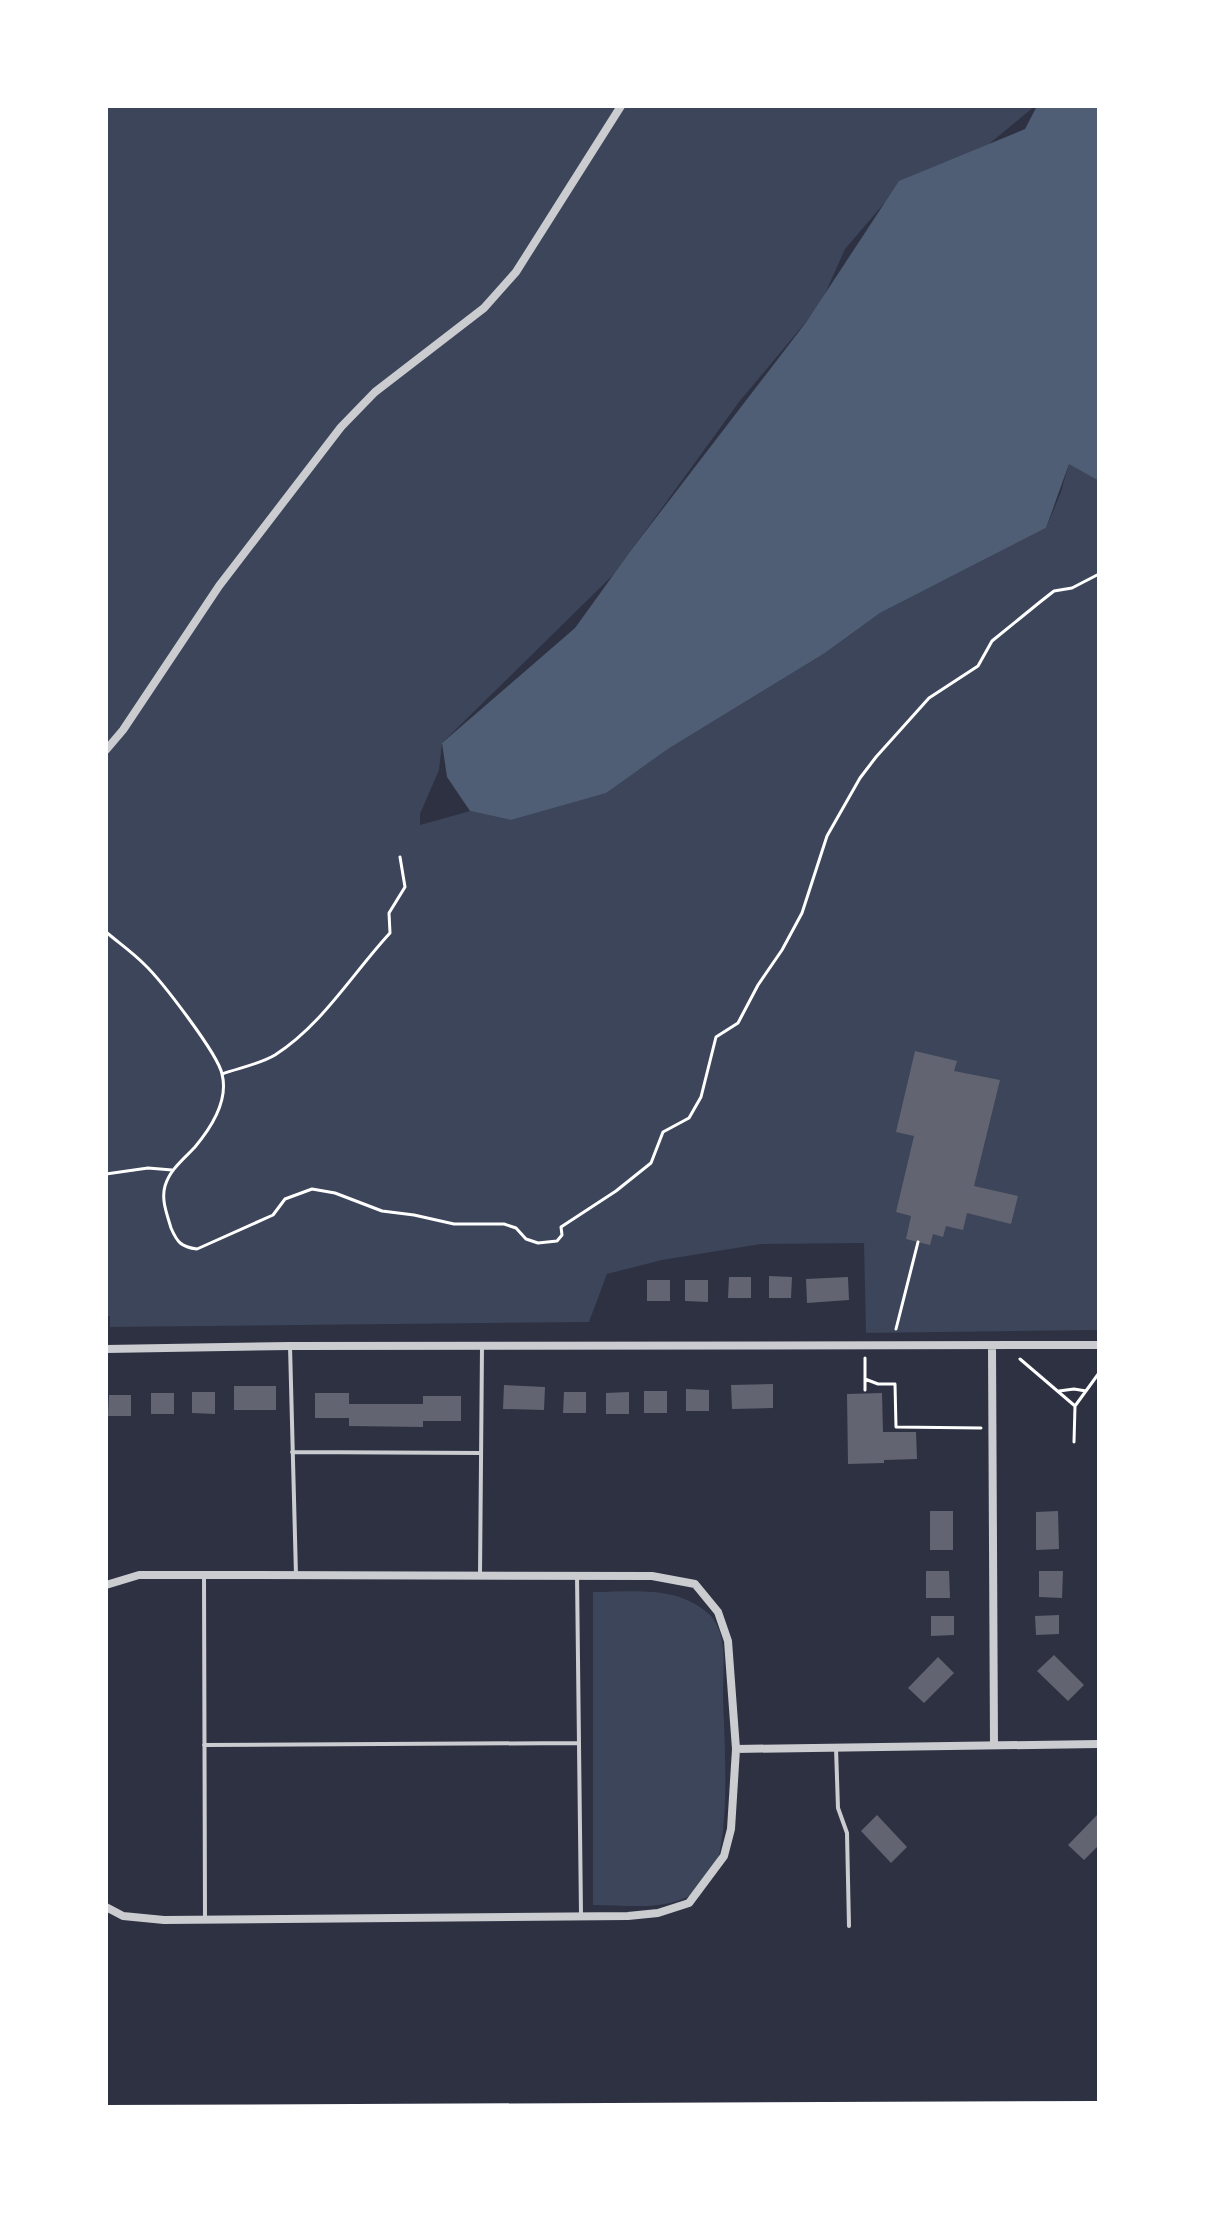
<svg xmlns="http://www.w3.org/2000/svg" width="1205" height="2220" viewBox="0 0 1205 2220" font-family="'Golos Text',sans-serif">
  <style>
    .green { fill: #3c4559 }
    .water { fill: #4f5d75 }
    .building { fill: #626471 }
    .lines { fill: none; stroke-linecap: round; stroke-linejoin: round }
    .path { stroke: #fff; stroke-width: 3 }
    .service { stroke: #caccd0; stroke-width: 4 }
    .minor { stroke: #caccd0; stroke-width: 8 }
    .secondary { stroke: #fff; stroke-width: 12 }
  </style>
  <rect width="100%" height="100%" fill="#2d3142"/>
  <path class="green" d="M 114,106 L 1035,106 L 977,154 L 899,186 L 845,249 L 820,305 L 739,402 L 614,574 L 442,743 L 439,770 L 420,814 L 420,825 L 470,811 L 511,820 L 606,792 L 668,749 L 825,653 L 880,613 L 1046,528 L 1061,492 L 1069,463 L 1099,481 L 1099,1330 L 866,1333 L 864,1243 L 761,1244 L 662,1260 L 607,1274 L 589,1322 L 110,1327 L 110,1316 L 106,1316 L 106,108 Z
    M 593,1592 C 633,1592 677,1585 709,1614 C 715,1619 721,1633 722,1641 C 725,1658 723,1678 723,1695 C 724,1736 733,1851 708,1881 C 680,1914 632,1905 593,1905 Z"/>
  <path class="water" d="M 1037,106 L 1099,106 L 1099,481 L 1069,464 L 1046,528 L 880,613 L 825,653 L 668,749 L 606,793 L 511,820 L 470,811 L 447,777 L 442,743 L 575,628 L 632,549 L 807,321 L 899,181 L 1025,129 Z"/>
  <path class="building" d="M 915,1051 L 957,1061 L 954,1071 L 1000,1080 L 974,1186 L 1018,1196 L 1011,1224 L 967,1213 L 963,1230 L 946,1226 L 943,1237 L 933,1234 L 930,1245 L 906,1239 L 911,1216 L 896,1212 L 914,1136 L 896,1132 Z
    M 769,1276 L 792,1277 L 791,1298 L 769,1298 Z
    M 729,1277 L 751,1277 L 751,1298 L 728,1298 Z
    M 848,1277 L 849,1300 L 807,1303 L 806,1279 Z
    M 647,1280 L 670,1280 L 670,1301 L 647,1301 Z
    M 685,1280 L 708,1280 L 708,1302 L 685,1301 Z
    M 773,1384 L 773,1408 L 732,1409 L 731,1385 Z
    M 504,1385 L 545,1387 L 544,1410 L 503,1409 Z
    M 234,1386 L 276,1386 L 276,1410 L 234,1410 Z
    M 686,1389 L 709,1390 L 709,1411 L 686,1411 Z
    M 644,1391 L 667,1391 L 667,1413 L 644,1413 Z
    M 192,1392 L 215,1392 L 215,1414 L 192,1413 Z
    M 564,1392 L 586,1392 L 586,1413 L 563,1413 Z
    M 629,1392 L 629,1414 L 606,1414 L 606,1393 Z
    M 151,1393 L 174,1393 L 174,1414 L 151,1414 Z
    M 315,1393 L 349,1393 L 349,1404 L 423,1404 L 423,1396 L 461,1396 L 461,1421 L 423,1421 L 423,1427 L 349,1426 L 349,1418 L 315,1418 Z
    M 882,1393 L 883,1432 L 916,1432 L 917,1459 L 884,1460 L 884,1463 L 848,1464 L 847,1394 Z
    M 109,1395 L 131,1395 L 131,1416 L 108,1416 Z
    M 930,1511 L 953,1511 L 953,1550 L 930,1550 Z
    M 1058,1511 L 1059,1549 L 1036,1550 L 1036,1512 Z
    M 926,1571 L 949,1571 L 950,1598 L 926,1598 Z
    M 1039,1571 L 1063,1571 L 1062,1598 L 1039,1597 Z
    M 1059,1615 L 1059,1634 L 1036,1635 L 1035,1616 Z
    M 931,1616 L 954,1616 L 954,1635 L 931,1636 Z
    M 1054,1655 L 1084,1685 L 1068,1701 L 1037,1671 Z
    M 938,1657 L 954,1673 L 924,1703 L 908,1688 Z
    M 1099,1813 L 1099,1845 L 1084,1860 L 1068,1845 Z
    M 877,1815 L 907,1847 L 891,1863 L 861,1831 Z"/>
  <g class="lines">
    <path class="path" d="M 106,932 C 119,943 132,952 144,964 C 161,980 218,1054 222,1074 C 229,1101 211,1128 195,1147 C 184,1159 170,1169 165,1186 C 161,1200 167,1214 171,1228 C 177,1242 181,1247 197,1249 L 273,1215 L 285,1199 L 312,1189 L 335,1193 L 382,1211 L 414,1215 L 454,1224 L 504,1224 L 516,1228 L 526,1239 L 538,1243 L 557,1241 L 562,1235 L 561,1227 L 616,1191 L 651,1163 L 663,1132 L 689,1118 L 701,1097 L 716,1037 L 738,1023 L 758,985 L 782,950 L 802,913 L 827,836 L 860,778 L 876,757 L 929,698 L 978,666 L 992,641 L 1040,602 L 1054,591 L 1072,588 L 1099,574
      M 222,1074 C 239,1068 260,1064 275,1055 C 323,1024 352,974 390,933 L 389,913 L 405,887 L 400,857
      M 106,1174 L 148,1168 L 172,1170
      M 896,1329 L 918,1242
      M 1020,1359 L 1075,1406
      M 865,1379 L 878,1384 L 895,1384 L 896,1427 L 981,1428
      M 865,1390 L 865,1358
      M 1059,1391 L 1074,1389 L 1086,1391
      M 1074,1442 L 1075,1406 L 1099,1373"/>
    <path class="service" d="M 290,1346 L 296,1575
      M 292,1452 L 481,1453
      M 204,1575 L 205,1919
      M 577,1575 L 581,1914
      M 480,1576 L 482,1347
      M 204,1745 L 579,1743
      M 836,1748 L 838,1808 L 847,1833 L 849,1926"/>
    <path class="minor" d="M 106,750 L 123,730 L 219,586 L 341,427 L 375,392 L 484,308 L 516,272 L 621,106
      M 992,1346 L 994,1745
      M 106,1349 L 290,1346 L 1099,1345
      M 106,1585 L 139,1575 L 204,1575 L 652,1576 L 695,1584 L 718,1612 L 728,1641 L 736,1749 L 731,1829 L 724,1856 L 689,1903 L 658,1913 L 628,1916 L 164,1920 L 123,1916 L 106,1907
      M 736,1749 L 1099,1744"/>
    <path class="secondary" d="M 106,2111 L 1099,2107"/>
  </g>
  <rect width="1205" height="2220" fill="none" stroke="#ffffff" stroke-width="216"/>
</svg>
